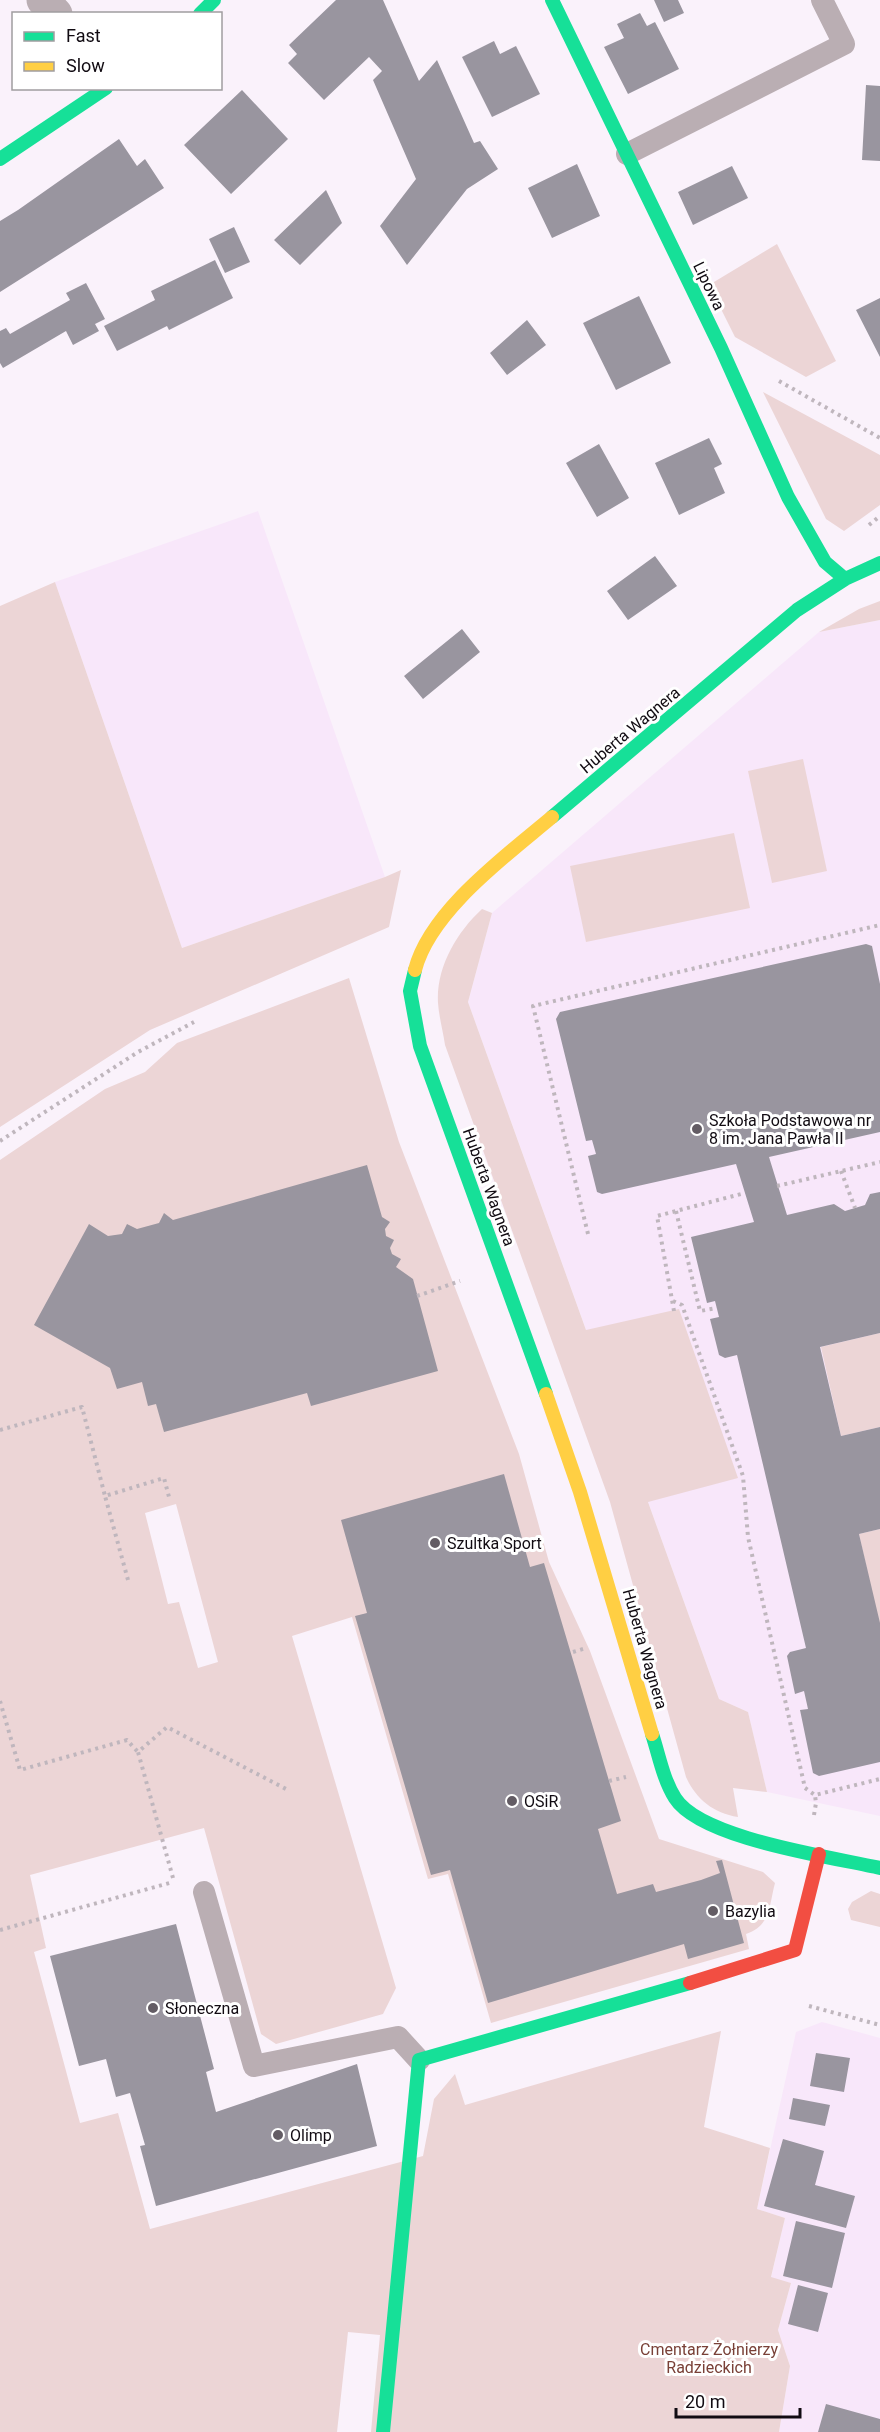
<svg xmlns="http://www.w3.org/2000/svg" width="880" height="2432" viewBox="0 0 880 2432" font-family="Roboto,sans-serif">
  <style>
    .built { fill: #f8e7fa }
    .green { fill: #ecd5d6; fill-rule: evenodd }
    .building { fill: #99959f }
    .lines { fill: none; stroke-linecap: round; stroke-linejoin: round }
    .path { stroke: #bfb6bd; stroke-width: 4; stroke-dasharray: 3 4.5; stroke-linecap: butt }
    .lane { stroke: #baaeb3; stroke-width: 22 }
    .street { stroke: #baaeb3; stroke-width: 33 }
    .fast { stroke: #16e098; stroke-width: 14 }
    .slow { stroke: #ffcf43; stroke-width: 14 }
    .jam { stroke: #f24e42; stroke-width: 14 }
    .poi-dot { fill: #635c64; stroke: #fff; stroke-width: 2 }
    .labels { text-anchor: middle; dominant-baseline: central; stroke-width: 6; stroke-linejoin: round; paint-order: stroke }
    .street-label { font-size: 16px; fill: #110b12; stroke: #fff }
    .poi-label { font-size: 16px; fill: #110b12; stroke: #fff; text-anchor: start }
    .park-label { font-size: 16px; fill: #794037; stroke: #fff }
  </style>
  <rect width="100%" height="100%" fill="#faf2fb"/>
  <path class="built" d="M 258,511 L 385,877 L 182,948 L 55,582 Z
    M 880,620 L 880,1816 L 767,1792 L 748,1712 L 719,1699 L 468,1002 L 492,913 L 819,632 Z
    M 822,2022 L 880,2038 L 880,2432 L 779,2432 L 790,2366 L 778,2330 L 791,2283 L 771,2278 L 785,2218 L 757,2209 L 796,2032 Z"/>
  <path class="green" d="M 777,244 L 836,361 L 806,377 L 735,337 L 709,285 Z
    M 763,392 L 880,455 L 880,505 L 844,531 L 826,519 Z
    M 55,582 L 182,948 L 385,877 L 401,870 L 389,927 L 150,1030 L 0,1127 L 0,606 Z
    M 880,601 L 880,620 L 819,632 L 859,609 Z
    M 803,759 L 827,871 L 772,883 L 748,771 Z
    M 734,833 L 750,908 L 586,942 L 570,866 Z
    M 482,909 L 492,913 L 468,1002 L 586,1330 L 679,1309 L 738,1478 L 648,1502 L 719,1699 L 748,1712 L 767,1792 L 733,1788 L 738,1817 C 713,1813 696,1799 686,1777 L 610,1502 L 445,1045 C 443,1031 439,1017 438,1003 C 436,968 456,933 482,909 Z
    M 349,978 L 399,1142 L 519,1454 L 549,1562 L 590,1651 L 659,1839 L 763,1872 L 775,1883 C 769,1905 771,1926 746,1934 L 749,1949 L 491,2023 L 448,1874 L 428,1879 L 352,1617 L 292,1636 L 396,1988 L 383,2014 L 276,2044 L 261,2034 L 204,1828 L 30,1875 L 46,1948 L 34,1952 L 80,2123 L 118,2113 L 150,2229 L 423,2156 L 434,2099 L 455,2074 L 465,2105 L 721,2031 L 704,2127 L 770,2148 L 757,2209 L 785,2218 L 771,2277 L 791,2283 L 778,2330 L 790,2366 L 779,2432 L 371,2432 L 380,2335 L 348,2332 L 337,2432 L 0,2432 L 0,1160 L 105,1089 L 145,1072 L 177,1043 ZM 176,1504 L 218,1662 L 198,1668 L 179,1602 L 168,1604 L 145,1513 Z
    M 880,1333 L 880,1427 L 841,1436 L 821,1347 Z
    M 880,1529 L 880,1623 L 879,1624 L 859,1534 Z
    M 871,1891 L 880,1894 L 880,1927 L 851,1920 L 848,1909 L 852,1902 Z"/>
  <path class="building" d="M 336,0 L 383,0 L 419,81 L 437,60 L 474,143 L 480,141 L 498,169 L 467,189 L 407,265 L 380,226 L 416,179 L 373,80 L 382,71 L 369,57 L 324,100 L 288,63 L 297,54 L 289,45 Z
    M 654,0 L 678,0 L 684,13 L 664,22 Z
    M 640,13 L 647,26 L 655,22 L 679,69 L 628,94 L 604,47 L 624,38 L 617,24 Z
    M 494,41 L 500,54 L 516,46 L 540,94 L 492,117 L 462,57 Z
    M 866,85 L 880,86 L 880,161 L 862,160 Z
    M 242,90 L 288,139 L 231,194 L 184,145 Z
    M 119,139 L 137,166 L 145,159 L 164,188 L 0,292 L 0,221 L 18,210 Z
    M 577,164 L 600,216 L 552,238 L 528,188 Z
    M 732,166 L 748,198 L 693,225 L 678,192 Z
    M 326,190 L 342,223 L 300,265 L 274,240 Z
    M 234,227 L 250,262 L 225,273 L 209,239 Z
    M 215,260 L 233,298 L 169,330 L 167,326 L 117,351 L 104,326 L 155,300 L 151,291 Z
    M 86,283 L 105,319 L 95,324 L 99,331 L 73,345 L 66,331 L 3,368 L 0,363 L 0,331 L 6,328 L 10,334 L 70,300 L 66,293 Z
    M 639,296 L 671,363 L 616,390 L 583,323 Z
    M 880,298 L 880,357 L 856,310 Z
    M 527,320 L 546,345 L 507,375 L 490,353 Z
    M 709,438 L 722,464 L 714,468 L 725,493 L 679,515 L 655,463 Z
    M 599,444 L 629,498 L 597,517 L 566,463 Z
    M 655,556 L 677,586 L 628,620 L 607,591 Z
    M 462,629 L 480,652 L 423,699 L 404,676 Z
    M 866,944 L 872,946 L 880,984 L 880,1132 L 769,1157 L 787,1215 L 834,1204 L 845,1211 L 865,1205 L 870,1194 L 880,1192 L 880,1333 L 820,1347 L 841,1436 L 880,1427 L 880,1529 L 859,1534 L 880,1623 L 880,1762 L 819,1776 L 813,1773 L 800,1710 L 808,1709 L 804,1691 L 795,1694 L 787,1656 L 790,1652 L 806,1648 L 764,1469 L 737,1355 L 725,1358 L 719,1355 L 710,1319 L 719,1317 L 715,1301 L 707,1303 L 691,1237 L 754,1222 L 736,1164 L 602,1194 L 597,1192 L 588,1156 L 596,1154 L 592,1140 L 586,1141 L 556,1019 L 560,1012 Z
    M 367,1165 L 382,1217 L 390,1222 L 385,1229 L 386,1236 L 394,1240 L 390,1248 L 392,1254 L 401,1259 L 396,1267 L 413,1279 L 438,1371 L 311,1406 L 307,1393 L 164,1432 L 156,1404 L 148,1406 L 142,1382 L 117,1389 L 110,1368 L 34,1325 L 89,1224 L 108,1236 L 122,1234 L 127,1224 L 137,1229 L 159,1223 L 164,1213 L 173,1220 Z
    M 504,1474 L 530,1567 L 544,1563 L 621,1821 L 598,1829 L 617,1894 L 653,1884 L 656,1892 L 701,1880 L 720,1873 L 716,1861 L 722,1860 L 744,1943 L 688,1959 L 684,1944 L 488,2003 L 450,1870 L 431,1875 L 355,1616 L 367,1613 L 341,1520 Z
    M 176,1924 L 214,2069 L 206,2072 L 216,2112 L 357,2064 L 377,2146 L 156,2206 L 140,2146 L 145,2145 L 130,2093 L 116,2097 L 106,2059 L 79,2066 L 50,1956 Z
    M 816,2053 L 850,2058 L 844,2092 L 810,2086 Z
    M 793,2098 L 830,2105 L 825,2126 L 789,2119 Z
    M 783,2139 L 824,2151 L 815,2185 L 855,2196 L 846,2228 L 764,2206 Z
    M 796,2221 L 845,2233 L 832,2288 L 783,2276 Z
    M 798,2285 L 828,2293 L 818,2332 L 788,2324 Z
    M 826,2404 L 880,2419 L 880,2432 L 818,2432 Z"/>
  <g class="lines">
    <path class="path" d="M 779,381 L 880,438
      M 869,525 L 880,516
      M 0,1141 L 138,1052 L 194,1022
      M 841,1171 L 855,1208
      M 777,1186 L 880,1162
      M 676,1211 L 700,1311 L 717,1308
      M 588,1234 L 533,1006 L 880,925
      M 417,1296 L 460,1281
      M 673,1301 L 682,1305 L 743,1476 L 748,1537 L 805,1788 L 815,1795 L 880,1779
      M 674,1311 L 657,1216 L 741,1194
      M 0,1430 L 82,1407 L 105,1496
      M 128,1580 L 105,1496 L 164,1478 L 169,1497
      M 573,1652 L 586,1648
      M 0,1701 L 20,1770 L 127,1740 L 138,1752
      M 609,1781 L 626,1777
      M 814,1815 L 816,1803 L 815,1795
      M 173,1878 L 138,1752 L 167,1727 L 288,1790
      M 0,1930 L 173,1882
      M 809,2006 L 880,2025"/>
    <path class="lane" d="M 627,154 L 844,44 L 822,0
      M 204,1892 L 254,2066 L 398,2037 L 419,2060"/>
    <path class="street" d="M 43,0 L 56,14"/>
    <path class="fast" d="M 552,0 L 721,348 L 788,497 L 825,562 L 845,579
      M 200,14 L 214,0
      M 0,159 L 106,88
      M 552,817 L 797,610 L 845,579 L 880,563
      M 415,970 L 410,991 L 420,1046 L 546,1394
      M 652,1734 C 659,1755 663,1779 675,1798 C 701,1839 832,1857 880,1868
      M 383,2432 L 419,2060 L 690,1983"/>
    <path class="slow" d="M 415,970 C 430,911 507,855 552,817
      M 546,1394 L 580,1492 L 652,1734"/>
    <path class="jam" d="M 690,1983 L 795,1950 L 819,1854"/>
  </g>
  <g class="poi-dot">
    <circle cx="697" cy="1129" r="6"/>
    <circle cx="435" cy="1543" r="6"/>
    <circle cx="512" cy="1801" r="6"/>
    <circle cx="713" cy="1911" r="6"/>
    <circle cx="153" cy="2008" r="6"/>
    <circle cx="278" cy="2135" r="6"/>
  </g>
  <g class="labels">
    <g class="street-label">
      <text transform="translate(709 286) rotate(64)">Lipowa</text>
      <text transform="translate(630 730) rotate(-40)">Huberta Wagnera</text>
      <text transform="translate(489 1187) rotate(70)">Huberta Wagnera</text>
      <text transform="translate(645 1649) rotate(74)">Huberta Wagnera</text>
    </g>
    <g class="poi-label">
      <text x="709" y="1120">Szkoła Podstawowa nr<tspan x="709" dy="18">8 im. Jana Pawła II</tspan></text>
      <text x="447" y="1543">Szultka Sport</text>
      <text x="524" y="1801">OSiR</text>
      <text x="725" y="1911">Bazylia</text>
      <text x="165" y="2008">Słoneczna</text>
      <text x="290" y="2135">Olimp</text>
    </g>
    <g class="park-label">
      <text x="709" y="2349">Cmentarz Żołnierzy<tspan x="709" dy="18">Radzieckich</tspan></text>
    </g>
  </g>
  <rect x="12" y="12" width="210" height="78" fill="#ffffff" stroke="#a09da0" stroke-width="1.5"/>
  <rect x="24" y="32" width="30" height="9" fill="#16e098" stroke="#a09da0" stroke-width="1.5"/>
  <text x="66" y="42" font-size="18" fill="#110b12">Fast</text>
  <rect x="24" y="62" width="30" height="9" fill="#ffcf43" stroke="#a09da0" stroke-width="1.5"/>
  <text x="66" y="72" font-size="18" fill="#110b12">Slow</text>
  <path d="M676 2408v9h124v-9" fill="none" stroke="#110b12" stroke-width="3"/>
  <text x="685" y="2408" font-size="18" fill="#110b12" stroke="#ffffff" stroke-width="4.5" paint-order="stroke">20 m</text>
</svg>
